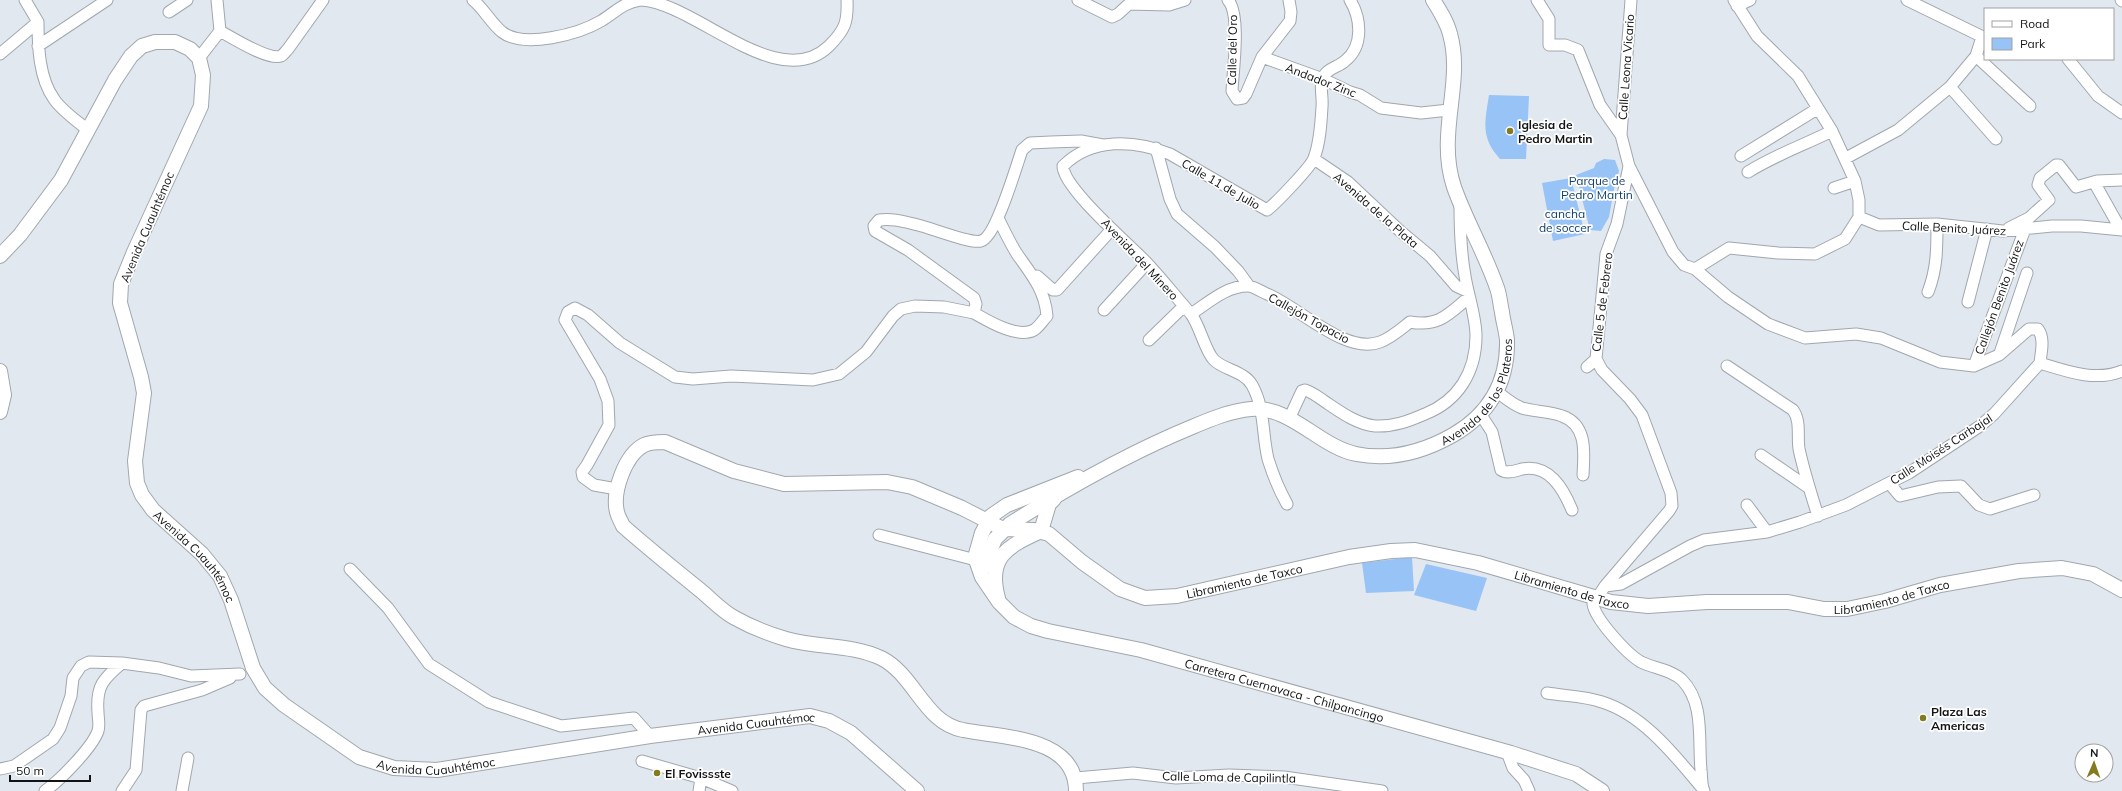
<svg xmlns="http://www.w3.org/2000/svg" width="2122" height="791" viewBox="0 0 2122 791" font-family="Mulish,sans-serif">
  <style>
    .green { fill: #97c3f7 }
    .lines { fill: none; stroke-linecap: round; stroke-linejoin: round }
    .minor-casing { stroke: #a1a7ae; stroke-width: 13 }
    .major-casing { stroke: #a1a7ae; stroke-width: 16 }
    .minor { stroke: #fff; stroke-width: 11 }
    .major { stroke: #fff; stroke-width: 14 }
    .poi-dot { fill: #847a1f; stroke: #fff; stroke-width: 1.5 }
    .labels { text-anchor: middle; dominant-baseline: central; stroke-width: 3.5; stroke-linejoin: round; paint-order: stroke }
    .street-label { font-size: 12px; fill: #111315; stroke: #fff }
    .poi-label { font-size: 12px; font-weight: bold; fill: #111315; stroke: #fff; text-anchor: start }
    .park-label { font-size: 12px; fill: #113f6e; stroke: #fff }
  </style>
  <rect width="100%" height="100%" fill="#e2e8ef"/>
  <path class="green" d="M 1489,95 L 1529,96 L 1526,159 L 1500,159 C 1480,137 1485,122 1489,95 Z
    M 1604,159 L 1615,160 L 1619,171 L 1615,184 L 1609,217 L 1601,231 L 1590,230 L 1576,175 L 1594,168 L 1596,163 Z
    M 1571,178 L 1585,234 L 1553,241 L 1542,183 Z
    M 1412,557 L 1414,591 L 1366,593 L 1362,563 Z
    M 1426,564 L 1487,578 L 1476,611 L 1414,595 Z"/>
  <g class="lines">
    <defs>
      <path id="minor" d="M 25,0 L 38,22
        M 473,0 C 484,9 491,23 502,32 C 524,49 579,34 601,21 C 616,12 622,3 640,0
        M 641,0 C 696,3 778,95 829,46 C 845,30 848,22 847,0
        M 1078,0 L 1112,17 L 1118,14 L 1129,4 L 1169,5 L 1185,0
        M 1228,0 C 1241,14 1233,71 1232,91 L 1237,99 L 1243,98 L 1246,94 L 1262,57 L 1290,21 L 1291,12 L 1289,0
        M 1537,0 L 1549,19 L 1549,45 L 1565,45 L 1578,50 L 1600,105 L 1621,135 L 1629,166 L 1673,252 L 1684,265 L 1695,269 L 1728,297 L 1768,324 L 1805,338 L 1856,334 L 1881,338 L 1940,362 L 1974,366 L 1999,355 L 2029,329 L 2038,329 C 2045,339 2041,352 2040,363
        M 1907,0 L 1985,38
        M 2121,0 L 2122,1
        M 1737,6 L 1750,0
        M 169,12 L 187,0
        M 38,22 C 38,47 39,78 54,99 C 62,111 77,121 88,130
        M 220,31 C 231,37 269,61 281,56 C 283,55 286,51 288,49 L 323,0
        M 38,46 L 107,0
        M 0,54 L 38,22
        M 1976,56 L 2030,106
        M 1262,57 L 1323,79 L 1350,92 L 1360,95 L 1381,108 L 1421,113 L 1449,110
        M 199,58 L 220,31 L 217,0
        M 2068,59 L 2098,96 L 2122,113
        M 1950,87 L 1996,139
        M 1621,135 L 1631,0
        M 1156,148 L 1170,199 L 1177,214 L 1215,247 L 1238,271 L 1249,286
        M 1741,156 L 1817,109
        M 1846,158 L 1898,130 L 1950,87 L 1976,56 L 1982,37
        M 1314,159 L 1348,182 L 1400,231 L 1430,256 L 1456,286 L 1467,291
        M 1748,172 C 1775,155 1804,145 1832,131
        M 2094,182 L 2121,230
        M 1834,188 L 1855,181
        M 1859,217 L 1879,225 L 1937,224 L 2003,231 L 2052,226 L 2081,226 L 2122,230
        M 2009,228 L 2029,218 L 2049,200 L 2038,185 L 2040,178 L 2056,165 L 2059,165 L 2076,187 L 2097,181 L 2122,180
        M 1695,269 L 1729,248 L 1778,253 L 1815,254 L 1845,239 L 1859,217 L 1859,200 L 1855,181 L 1832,131 L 1798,76 L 1757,36 L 1734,0
        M 1037,276 L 1053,290 L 1057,290 L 1112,229
        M 1928,292 C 1937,269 1937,249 1937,224
        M 1968,302 L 1987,229
        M 1104,310 L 1147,263
        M 974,313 C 988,321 1018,339 1034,330 C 1039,327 1043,320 1047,316 C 1045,290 1031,274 1017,254 C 1010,243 1004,230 998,218
        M 1191,314 C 1208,303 1226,286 1248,286 C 1253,286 1262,292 1267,294 C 1299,307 1345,355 1380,342 C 1391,338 1401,329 1410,322 C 1438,327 1448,315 1468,298
        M 1149,340 L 1184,306
        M 2000,353 L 2027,273
        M 2040,363 C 2066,371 2095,382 2122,371
        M 1727,366 L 1793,410 C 1801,421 1797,436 1799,449 C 1804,472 1811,494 1818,516
        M 1974,366 L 2025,229
        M 1587,367 L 1596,359
        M 1496,391 C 1504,397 1513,405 1522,408 C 1535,412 1549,411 1562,416 C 1588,425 1584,454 1583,475
        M 1481,415 L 1492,432 L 1501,470 C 1507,474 1515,471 1522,469 C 1549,464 1563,488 1572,510
        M 1289,419 L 1302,391 L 1305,390 C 1312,392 1318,397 1324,401 C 1339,411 1356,424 1375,426 C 1393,427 1409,421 1425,414 C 1458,401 1476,372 1476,336 C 1476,317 1468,295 1465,276 C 1461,254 1460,229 1460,206
        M 1761,455 L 1809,488
        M 1889,483 L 1900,496 L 1938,487 L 1961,486 L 1979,505 L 1990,509 L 2034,495
        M 617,489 L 594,485 L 583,477 L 582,472 L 587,465 L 609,425 L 608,401 L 600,379 L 565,320 L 568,312 L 575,308 L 588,315 L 620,343 L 675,377 L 693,379 L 731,376 L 813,380 L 839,374 L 866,352 L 893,316 L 901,309 L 915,306 L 944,307 L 974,313 L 976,304 L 974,298 L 908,250 L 875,231 L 874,226 L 879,220 C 893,218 905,222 918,225 C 931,228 971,244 981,241 C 996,237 1016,167 1022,150 L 1030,143 L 1051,142 L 1081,141 L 1103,145
        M 1287,504 C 1279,490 1273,475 1268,459 C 1262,434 1265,408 1252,385 C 1244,371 1224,370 1214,360 C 1205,351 1200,326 1191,314 C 1176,297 1162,279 1146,262 C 1129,244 1063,188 1063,166 C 1092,137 1135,140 1170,154 L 1267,210 C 1275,204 1311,167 1314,158 C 1320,143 1321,123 1322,107 C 1323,98 1320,89 1322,80 C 1326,68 1337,68 1345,61 C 1364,46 1361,18 1350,0
        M 1747,505 L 1767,532
        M 879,535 L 976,560
        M 350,569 L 388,608 L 429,664 L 489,702 L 561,726 L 634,718 L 650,736
        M 1605,586 L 1669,511 L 1672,506 L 1671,493 L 1642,415 L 1630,399 L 1602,370 L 1596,359 L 1606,254 L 1617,224 L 1629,166
        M 1547,693 C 1565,696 1585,696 1602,702 C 1644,715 1676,757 1703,789
        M 1507,752 L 1513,768 L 1524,780 L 1529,791
        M 642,761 L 701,778 L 732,791
        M 0,769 L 14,766 L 53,739 L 60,728 L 71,696 L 73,678 L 81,666 L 89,662 L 122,663 L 159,668 L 191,676 L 240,674
        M 1076,778 L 1133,773 L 1176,778 L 1229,775 L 1284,777 L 1382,791
        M 45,791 C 60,780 92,748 98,731 C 100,725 98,718 98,712 C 96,686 103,679 122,663
        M 122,791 L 136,770 L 141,710 L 144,706 L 202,690 L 230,678
        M 182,791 L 188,758
        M 699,791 L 701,778
        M 1704,791 C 1701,785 1702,777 1701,770 C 1698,741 1705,703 1682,680 C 1672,670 1653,668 1641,662 C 1627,654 1595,619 1593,604 L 1605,586 L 1621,584 L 1690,546 L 1704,540 L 1767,532 L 1800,522 L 1846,505 L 1889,483 L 1909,473 L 1980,426 L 1994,414 L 2040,363"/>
      <g id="major">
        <path id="s1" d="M 0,256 L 20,235 L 61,180 L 115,80 L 131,56 L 142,46 L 155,42 L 175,42 L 190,49 L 199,58 L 203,75 L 201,106 L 134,252 L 121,284 L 120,303 L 141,377 L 144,393 L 135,461 L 137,483 L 142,495 L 153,510 L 202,554 L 220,576 L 231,600 L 253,668 L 265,688 L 284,705 L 359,757 L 394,768 L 437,770 L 650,736 L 810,716 L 829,721 L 851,733 L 917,791"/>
        <path d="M 0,371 L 4,395 L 0,412"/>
        <path id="s2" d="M 1078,477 L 1007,505 L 991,516 L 982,533 L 976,554 L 976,560 L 982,577 L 999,602 L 1014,617 L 1031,626 L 1048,631 L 1141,650 L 1511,753 L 1576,774 L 1602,791"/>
        <path d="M 1041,531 L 1049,504 L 1054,499"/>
        <path id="s3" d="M 981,573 L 995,539 L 1010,524 C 1067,488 1129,453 1192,427 C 1211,419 1230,411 1251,409 C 1291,406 1320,447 1356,454 C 1391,461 1423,452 1453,435 C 1489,414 1508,383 1507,340 C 1506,330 1503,321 1502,312 C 1500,304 1500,296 1497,288 C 1485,253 1466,221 1454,187 C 1436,133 1464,83 1450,34 C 1447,22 1440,11 1433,0"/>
        <path d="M 998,598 C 987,558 1006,547 1039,532"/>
        <path id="s4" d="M 1076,791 C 1076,736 1002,738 963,730 C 924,723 915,675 881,658 C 851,644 817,648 786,639 C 769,634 751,627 735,618 C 723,612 711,599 700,590 C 674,569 648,548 623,526 C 621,521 618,517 617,512 C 612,492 625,455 644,445 C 650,442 658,442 665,442 L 734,471 L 784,484 L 887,482 L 912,487 L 962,508 L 1003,529 L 1034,530 L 1049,534 L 1082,562 L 1120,589 L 1145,598 L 1177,596 L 1349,557 L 1391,551 L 1415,550 L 1478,563 L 1611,602 L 1648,606 L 1707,602 L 1788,602 L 1824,609 L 1847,609 L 1885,601 L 1940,585 L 2019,571 L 2062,568 L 2093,574 L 2122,590"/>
      </g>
    </defs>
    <use href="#minor" class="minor-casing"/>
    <use href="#major" class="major-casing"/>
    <use href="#minor" class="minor"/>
    <use href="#major" class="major"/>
  </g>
  <g class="poi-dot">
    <circle cx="1510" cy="131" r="4"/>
    <circle cx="1923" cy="718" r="4"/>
    <circle cx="657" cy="773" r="4"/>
  </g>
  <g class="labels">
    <g class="street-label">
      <text transform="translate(1232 50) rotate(-89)">Calle del Oro</text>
      <text transform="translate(1626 67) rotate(-86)">Calle Leona Vicario</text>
      <text transform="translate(1321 80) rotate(21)">Andador Zinc</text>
      <text transform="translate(1221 184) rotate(30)">Calle 11 de Julio</text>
      <text transform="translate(1376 210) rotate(41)">Avenida de la Plata</text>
      <text transform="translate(147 227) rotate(-67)">Avenida Cuauhtémoc</text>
      <text transform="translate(1954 228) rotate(3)">Calle Benito Juárez</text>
      <text transform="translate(1140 259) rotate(47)">Avenida del Minero</text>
      <text transform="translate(1999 297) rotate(-70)">Callejón Benito Juárez</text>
      <text transform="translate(1602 302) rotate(-83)">Calle 5 de Febrero</text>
      <text transform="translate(1309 318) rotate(29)">Callejón Topacio</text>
      <text stroke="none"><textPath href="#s3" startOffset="595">Avenida de los Plateros</textPath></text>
      <text transform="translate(1941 449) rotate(-33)">Calle Moisés Carbajal</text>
      <text stroke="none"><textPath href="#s1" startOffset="859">Avenida Cuauhtémoc</textPath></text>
      <text stroke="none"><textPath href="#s4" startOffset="1282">Libramiento de Taxco</textPath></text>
      <text stroke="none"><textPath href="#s4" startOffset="1618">Libramiento de Taxco</textPath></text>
      <text stroke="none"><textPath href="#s4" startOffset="1942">Libramiento de Taxco</textPath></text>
      <text stroke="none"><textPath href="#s2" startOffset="493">Carretera Cuernavaca - Chilpancingo</textPath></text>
      <text stroke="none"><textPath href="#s1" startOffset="1531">Avenida Cuauhtémoc</textPath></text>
      <text stroke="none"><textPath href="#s1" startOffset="1207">Avenida Cuauhtémoc</textPath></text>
      <text transform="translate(1229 777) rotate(1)">Calle Loma de Capilintla</text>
    </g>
    <g class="poi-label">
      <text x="1518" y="124">Iglesia de<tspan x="1518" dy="14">Pedro Martin</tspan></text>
      <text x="1931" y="711">Plaza Las<tspan x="1931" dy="14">Americas</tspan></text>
      <text x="665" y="773">El Fovissste</text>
    </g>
    <g class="park-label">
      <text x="1597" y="180">Parque de<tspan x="1597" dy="14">Pedro Martin</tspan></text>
      <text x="1565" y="213">cancha<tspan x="1565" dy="14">de soccer</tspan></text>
    </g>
  </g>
  <rect x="1984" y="8" width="130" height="52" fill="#ffffff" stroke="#a0a1a1"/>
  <rect x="1992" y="21" width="20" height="6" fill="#ffffff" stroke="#a0a1a1"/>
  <text x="2020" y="28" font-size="12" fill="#111315">Road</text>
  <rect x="1992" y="38" width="20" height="12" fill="#97c3f7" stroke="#a0a1a1"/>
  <text x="2020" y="48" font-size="12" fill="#111315">Park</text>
  <g transform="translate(2094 763) rotate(2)"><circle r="19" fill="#ffffff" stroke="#a0a1a1"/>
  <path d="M0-3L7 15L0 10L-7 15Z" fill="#847a1f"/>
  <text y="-6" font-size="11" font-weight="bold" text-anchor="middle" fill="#111315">N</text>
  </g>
  <path d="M10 775v6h80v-6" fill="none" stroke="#111315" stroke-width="2"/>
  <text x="16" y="775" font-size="12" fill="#111315" stroke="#ffffff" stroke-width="3" paint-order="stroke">50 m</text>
</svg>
